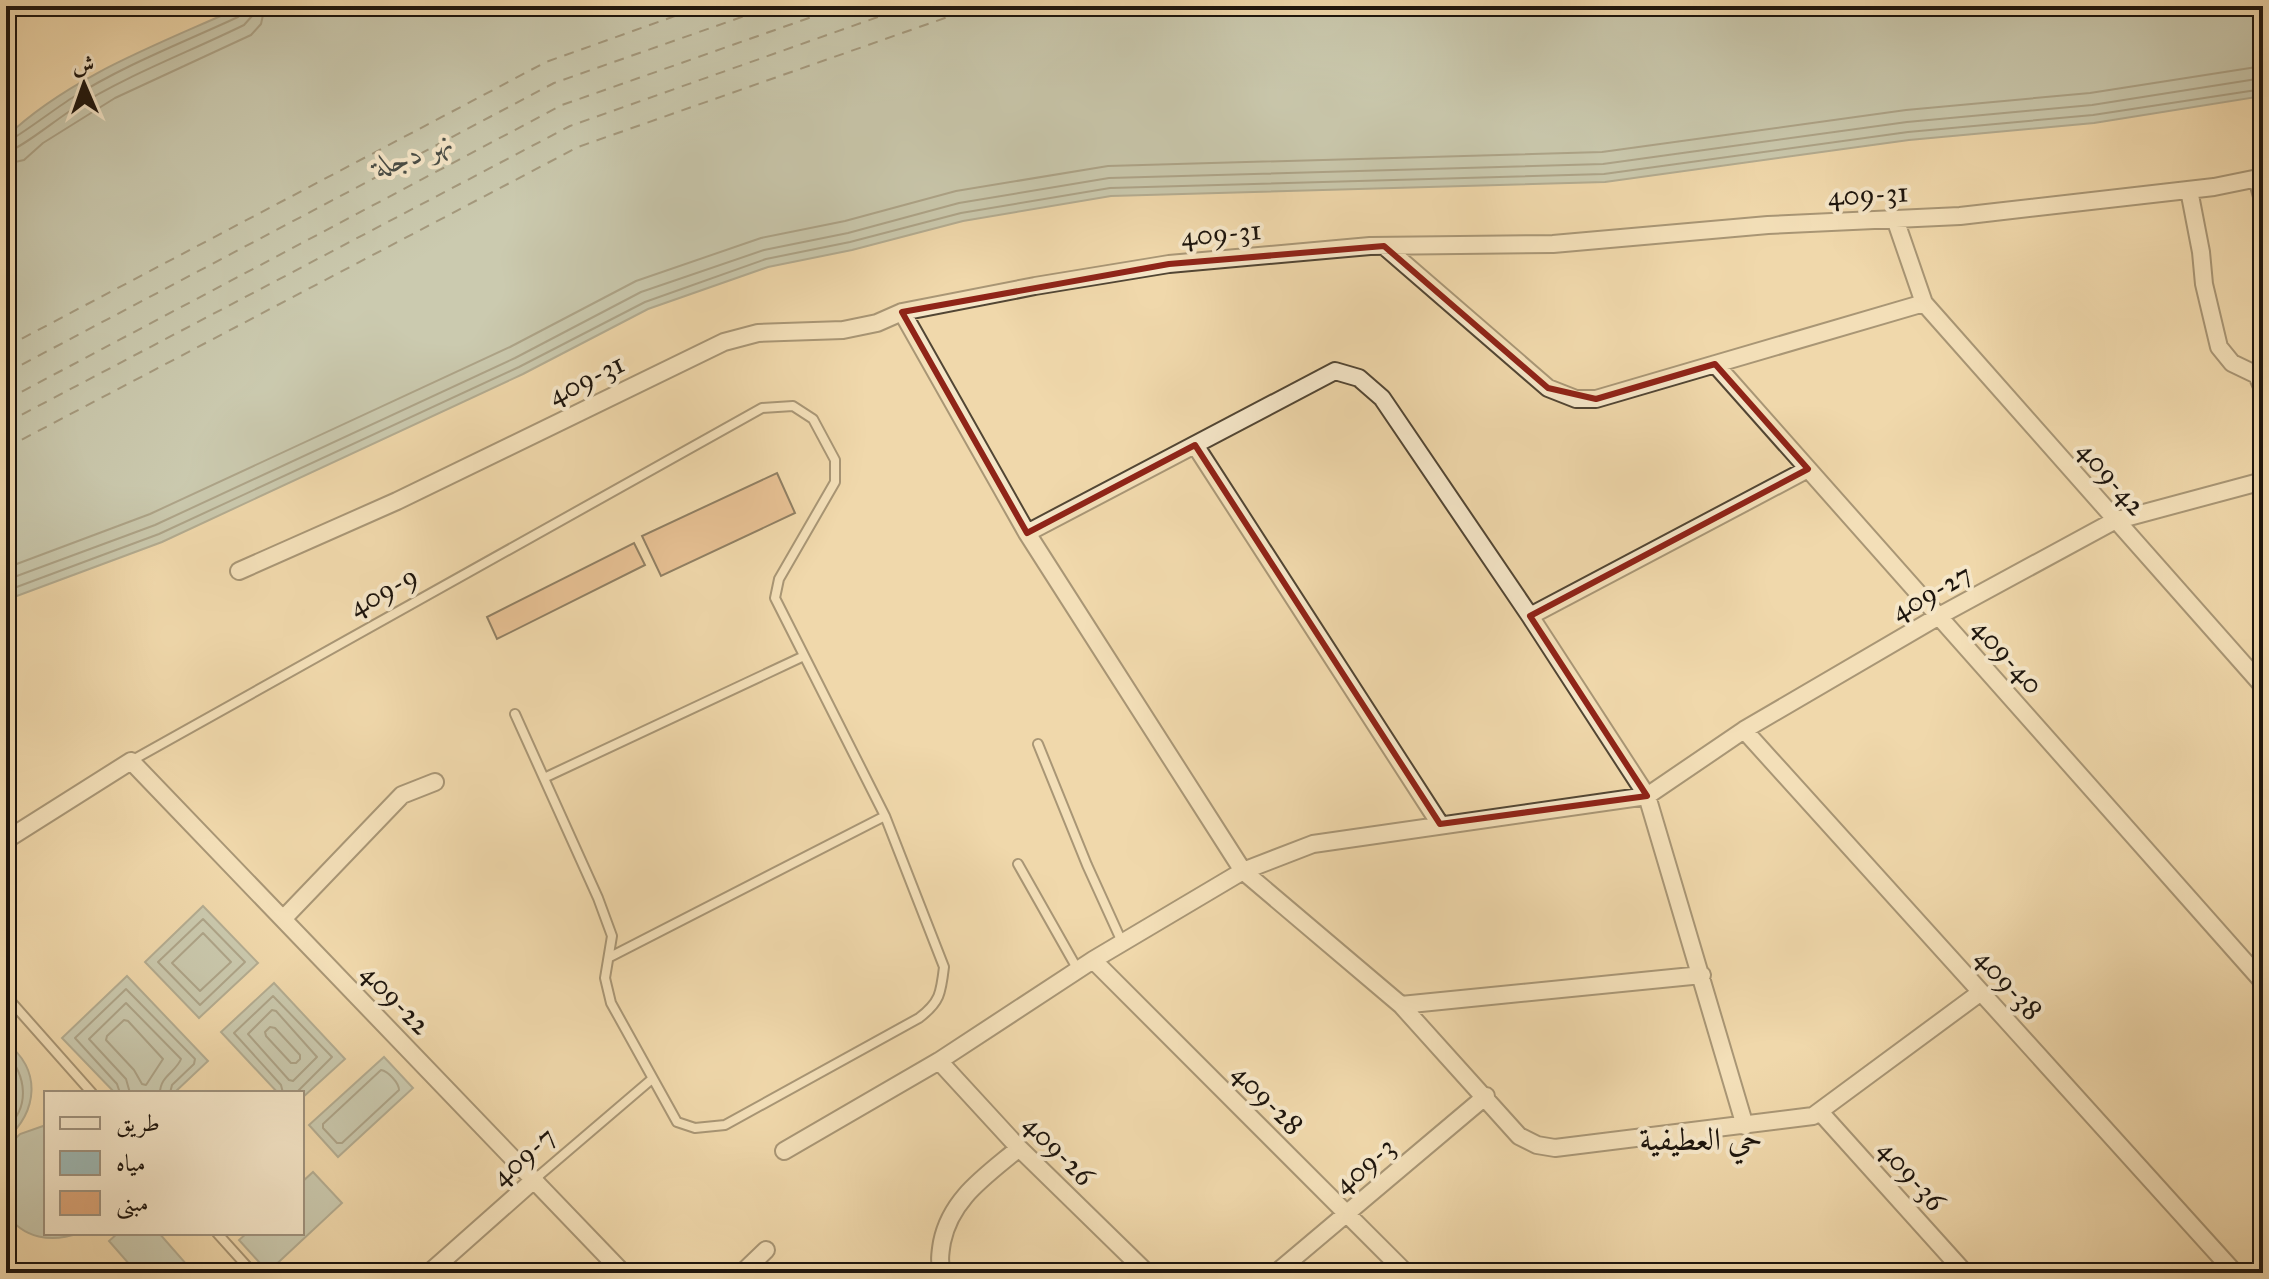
<svg xmlns="http://www.w3.org/2000/svg" width="2269" height="1279" viewBox="0 0 2269 1279" font-family="'IM FELL Great Primer',Amiri,serif">
  <style>
    .water { fill: #9eb8b3; stroke: #6a7771; stroke-width: 2 }
    .lines { fill: none; stroke-linecap: round; stroke-linejoin: round }
    .shore { stroke: #5e6660; stroke-width: 2 }
    .ferry { stroke: #4a4e47; stroke-width: 2; stroke-dasharray: 10 8; stroke-linecap: butt }
    .building { fill: #dba578; stroke: #1d150d; stroke-width: 2 }
    .service-casing { stroke: #524634; stroke-width: 12 }
    .minor-casing { stroke: #524634; stroke-width: 20 }
    .service { stroke: #f5e6c8; stroke-width: 8 }
    .minor { stroke: #f5e6c8; stroke-width: 16 }
    .marked { fill: none; stroke: #8f2418; stroke-width: 6; stroke-linejoin: round }
    .labels { text-anchor: middle; dominant-baseline: central; stroke-width: 8; stroke-linejoin: round; paint-order: stroke }
    .street-label { font-size: 28px; fill: #1d150d; stroke: #f5e6c8 }
    .water-label { font-size: 30px; font-style: italic; fill: #4a4e47; stroke: #f5e6c8 }
    .quarter-label { font-size: 32px; fill: #1d150d; stroke: #f5e6c8 }
  </style>
  <rect width="100%" height="100%" fill="#f0d8ab"/>
  <filter id="stains"><feTurbulence type="fractalNoise" baseFrequency=".0025" numOctaves="4"/><feColorMatrix values="0 0 0 0 .2 0 0 0 0 .09 0 0 0 0 .02 0 0 0 .5 -.17"/></filter>
  <radialGradient id="worn" r=".72"><stop offset=".6" stop-color="#630" stop-opacity="0"/><stop offset="1" stop-color="#630" stop-opacity=".3"/></radialGradient>
  <path class="water" d="M 243,6 L 2263,6 L 2263,96 L 2094,123 L 1909,140 L 1605,182 L 1111,196 L 963,221 L 852,250 L 768,267 L 648,309 L 523,374 L 162,542 L 6,600 L 6,137 C 71,75 162,43 243,6 Z
    M 203,906 L 258,963 L 199,1018 L 145,962 Z
    M 127,976 L 208,1061 L 174,1093 L 115,1093 L 62,1038 Z
    M 274,983 L 345,1059 L 302,1098 L 302,1093 L 278,1093 L 221,1032 Z
    M 6,1043 C 42,1068 38,1113 6,1139 Z
    M 384,1057 L 413,1088 L 338,1157 L 309,1125 Z
    M 46,1125 L 46,1233 L 79,1233 C 52,1243 23,1239 6,1213 L 6,1148 L 20,1134 Z
    M 313,1172 L 342,1203 L 268,1272 L 239,1240 L 247,1233 L 302,1233 L 302,1182 Z
    M 118,1233 L 159,1233 L 194,1273 L 137,1273 L 109,1241 Z"/>
  <g class="lines">
    <path class="shore" d="M 6,142 C 13,141 60,105 72,98 C 124,65 182,43 238,17 L 243,12 L 243,6
      M 6,152 C 18,151 58,118 73,109 C 127,75 187,53 244,25 L 252,16 L 253,6
      M 6,164 L 24,160 L 43,143 L 115,98 L 251,35 L 261,24 L 265,6
      M 6,568 L 150,514 L 510,347 L 636,281 L 761,238 L 845,221 L 956,191 L 1108,166 L 1602,152 L 1906,110 L 2090,93 L 2263,66
      M 6,580 L 155,525 L 515,358 L 641,292 L 764,250 L 848,233 L 959,203 L 1109,178 L 1603,164 L 1907,122 L 2092,105 L 2263,78
      M 6,591 L 159,534 L 519,367 L 645,302 L 766,259 L 850,242 L 961,213 L 1110,188 L 1604,174 L 1908,132 L 2093,115 L 2263,89
      M 203,919 L 245,962 L 200,1005 L 158,962 Z
      M 203,933 L 231,962 L 200,991 L 172,963 Z
      M 272,1010 L 276,1011 L 317,1057 L 293,1081 L 289,1080 L 248,1034 Z
      M 124,1020 L 128,1021 L 163,1059 L 146,1085 L 142,1084 L 134,1070 L 106,1040 L 107,1036 Z
      M 270,1027 L 275,1028 L 300,1055 L 300,1059 L 296,1063 L 291,1063 L 266,1036 L 265,1032 Z
      M 6,1053 C 26,1075 31,1107 6,1128
      M 381,1070 C 388,1071 399,1083 399,1090 L 342,1143 L 337,1143 L 323,1128 L 323,1124 Z
      M 120,1093 L 117,1084 L 75,1038 L 126,989 L 195,1059 L 194,1064 L 172,1085 L 170,1093
      M 130,1093 L 126,1079 L 89,1039 L 126,1003 L 181,1059 C 176,1072 160,1076 160,1093
      M 283,1093 L 281,1085 L 234,1033 L 273,996 L 332,1057 L 296,1093"/>
    <path class="ferry" d="M 6,347 L 546,62 L 703,6
      M 6,373 L 554,83 L 773,6
      M 6,400 L 562,105 L 843,6
      M 6,423 L 570,126 L 909,6
      M 6,448 L 578,147 L 979,6"/>
  </g>
  <path class="building" d="M 777,473 L 795,513 L 661,576 L 642,536 Z
    M 634,543 L 645,565 L 497,639 L 487,617 Z"/>
  <g class="lines">
    <defs>
      <path id="service" d="M 1038,744 L 1087,865 L 1122,942
        M 131,761 L 762,408 L 793,406 L 813,419 L 835,460 L 835,482 L 779,579 L 775,598 L 885,816 L 944,967 C 941,993 940,1002 919,1018 L 725,1125 L 695,1128 L 677,1122 L 611,1003 L 605,978 L 612,936 L 598,898 L 515,714
        M 544,778 L 804,656
        M 1018,864 L 1078,970
        M 610,957 L 885,816
        M 6,996 L 92,1093
        M 535,1179 L 652,1079
        M 217,1233 L 253,1273"/>
      <path id="minor" d="M 2257,178 L 2263,200
        M 2189,190 L 2201,252 L 2204,284 L 2219,347 L 2232,363 L 2257,375 L 2263,389
        M 1895,219 L 1924,303 L 2263,686
        M 1384,246 L 1548,388 L 1576,399 L 1596,399 L 1924,303
        M 902,312 L 1027,533 L 1243,871 L 1401,1005 L 1519,1136 L 1537,1145 L 1555,1148 L 1813,1116 L 1981,992
        M 1715,364 L 2263,982
        M 1195,445 L 1440,824
        M 1027,533 L 1335,371 L 1359,378 L 1382,398 L 1530,616 L 1647,796 L 1745,1126
        M 239,571 L 397,501 L 724,342 L 758,333 L 843,330 L 877,323 L 902,312 L 1035,286 L 1169,264 L 1370,246 L 1553,244 L 1768,225 L 1960,216 L 2214,187 L 2263,177
        M 1530,616 L 1808,469
        M 1744,730 L 2235,1273
        M 6,840 L 131,761 L 623,1273
        M 283,919 L 402,795 L 435,782
        M 1093,960 L 1406,1273
        M 1401,1005 L 1702,975
        M 939,1061 L 1019,1148 L 1147,1273
        M 1821,1113 L 1965,1273
        M 784,1151 L 939,1061 L 1093,960 L 1243,871 L 1313,844 L 1647,796 L 1744,730 L 1939,616 L 2114,521 L 2263,481
        M 429,1273 L 535,1179
        M 742,1273 L 766,1250
        M 942,1273 C 939,1262 940,1254 942,1242 C 951,1198 986,1176 1019,1148
        M 1276,1273 L 1486,1096"/>
    </defs>
    <use href="#service" class="service-casing"/>
    <use href="#minor" class="minor-casing"/>
    <use href="#service" class="service"/>
    <use href="#minor" class="minor"/>
  </g>
  <path d="M0 0H2269V1279H0ZM 1384,246 L 1548,388 L 1596,399 L 1715,364 L 1808,469 L 1530,616 L 1647,796 L 1440,824 L 1195,445 L 1027,533 L 902,312 L 1169,264 Z" fill="#f0d8ab" fill-opacity=".55" fill-rule="evenodd"/>
  <path class="marked" d="M 1384,246 L 1548,388 L 1596,399 L 1715,364 L 1808,469 L 1530,616 L 1647,796 L 1440,824 L 1195,445 L 1027,533 L 902,312 L 1169,264 Z"/>
  <g class="labels">
    <g class="street-label">
      <text transform="translate(1868 194) rotate(-3)">409-31</text>
      <text transform="translate(1221 233) rotate(-5)">409-31</text>
      <text transform="translate(586 379) rotate(-26)">409-31</text>
      <text transform="translate(2112 478) rotate(49)">409-42</text>
      <text transform="translate(383 591) rotate(-29)">409-9</text>
      <text transform="translate(1931 592) rotate(-29)">409-27</text>
      <text transform="translate(2008 656) rotate(48)">409-40</text>
      <text transform="translate(2009 984) rotate(48)">409-38</text>
      <text transform="translate(396 999) rotate(46)">409-22</text>
      <text transform="translate(1268 1099) rotate(45)">409-28</text>
      <text transform="translate(1059 1150) rotate(45)">409-26</text>
      <text transform="translate(523 1156) rotate(-41)">409-7</text>
      <text transform="translate(1364 1165) rotate(-40)">409-3</text>
      <text transform="translate(1912 1175) rotate(48)">409-36</text>
    </g>
    <g class="water-label">
      <text transform="translate(413 154) rotate(-20)">نهر دجلة</text>
    </g>
    <g class="quarter-label">
      <text x="1701" y="1139">حي العطيفية</text>
    </g>
  </g>
  <rect width="2269" height="1279" fill="none" stroke="#f0d8ab" stroke-width="32"/>
  <rect x="8" y="8" width="2253" height="1263" fill="none" stroke="#1d150d" stroke-width="4"/>
  <rect x="16" y="16" width="2237" height="1247" fill="none" stroke="#1d150d" stroke-width="2"/>
  <rect x="44" y="1091" width="260" height="144" fill="#f5e6c8" stroke="#9f927d" stroke-width="2"/>
  <rect x="60" y="1117" width="40" height="12" fill="#f5e6c8" stroke="#9f927d" stroke-width="2"/>
  <text x="116" y="1131" font-size="24" fill="#1d150d">طريق</text>
  <rect x="60" y="1151" width="40" height="24" fill="#9eb8b3" stroke="#9f927d" stroke-width="2"/>
  <text x="116" y="1171" font-size="24" fill="#1d150d">مياه</text>
  <rect x="60" y="1191" width="40" height="24" fill="#dba578" stroke="#9f927d" stroke-width="2"/>
  <text x="116" y="1211" font-size="24" fill="#1d150d">مبنى</text>
  <g transform="translate(84 84) rotate(358)" stroke="#f5e6c8" stroke-width="6" paint-order="stroke">
  <path d="M0-6L14 30L0 20L-14 30Z" fill="#1d150d"/>
  <text y="-12" font-size="22" font-weight="bold" text-anchor="middle" fill="#1d150d">ش</text>
  </g>
  <rect width="100%" height="100%" filter="url(#stains)"/>
  <rect width="100%" height="100%" fill="url(#worn)"/>
</svg>
